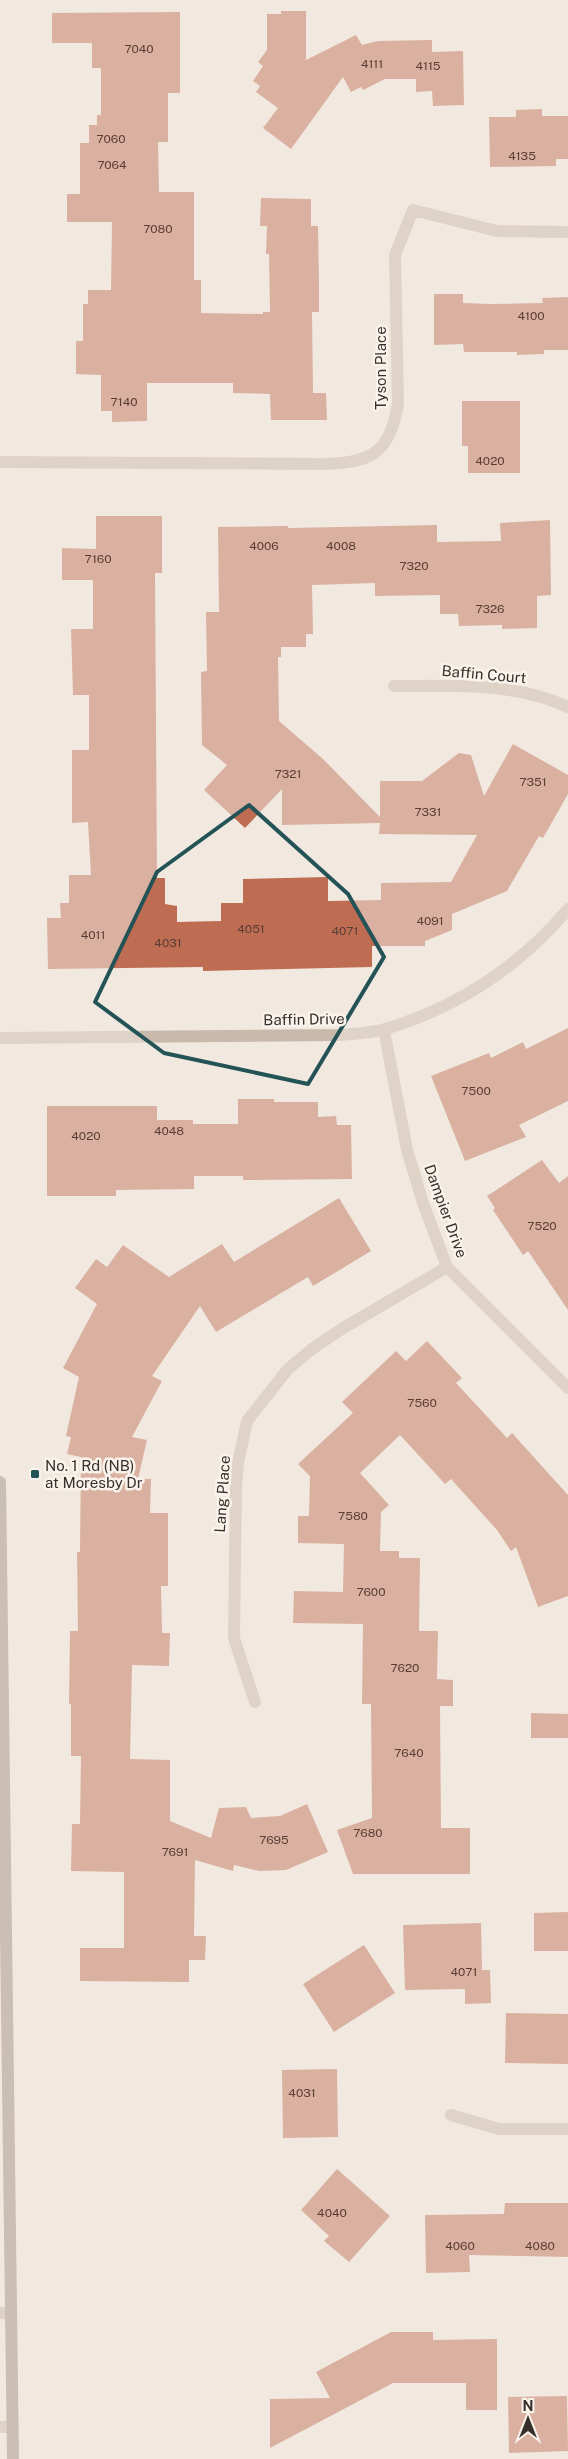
<svg xmlns="http://www.w3.org/2000/svg" width="568" height="2459" viewBox="0 0 568 2459" font-family="'Public Sans',sans-serif">
  <style>
    .building { fill: #be6c52 }
    .lines { fill: none; stroke-linecap: round; stroke-linejoin: round }
    .lane { stroke: #c9b9ac; stroke-width: 12 }
    .street { stroke: #c9b9ac; stroke-width: 12 }
    .secondary { stroke: #9d897e; stroke-width: 12 }
    .marked { fill: none; stroke: #235357; stroke-width: 4; stroke-linejoin: round }
    .poi-dot { fill: #235357; stroke: #f9f3ec; stroke-width: 2 }
    .labels { text-anchor: middle; dominant-baseline: central; stroke-width: 5; stroke-linejoin: round; paint-order: stroke }
    .number-label { font-size: 12px; fill: #5a3e35 }
    .street-label { font-size: 15px; fill: #382f2b; stroke: #f9f3ec }
    .poi-label { font-size: 15px; fill: #382f2b; stroke: #f9f3ec; text-anchor: start }
  </style>
  <rect width="100%" height="100%" fill="#f1e9e0"/>
  <path class="building" d="M 281,11 L 306,11 L 306,60 L 356,35 L 362,45 L 378,41 L 432,40 L 432,52 L 463,51 L 464,105 L 433,106 L 432,91 L 416,92 L 416,79 L 385,79 L 363,90 L 361,87 L 351,92 L 343,77 L 291,149 L 263,128 L 278,108 L 256,92 L 260,86 L 253,81 L 263,66 L 258,62 L 267,50 L 267,14 L 281,14 Z
    M 180,12 L 180,93 L 168,93 L 168,142 L 158,142 L 159,192 L 194,192 L 194,280 L 201,280 L 201,313 L 263,314 L 263,312 L 270,312 L 269,254 L 266,254 L 267,226 L 260,226 L 261,198 L 311,199 L 311,226 L 318,226 L 319,284 L 319,312 L 312,312 L 313,393 L 326,393 L 327,420 L 271,420 L 270,394 L 233,393 L 233,383 L 147,383 L 147,421 L 112,422 L 112,411 L 101,411 L 101,375 L 76,374 L 76,341 L 83,341 L 83,304 L 88,304 L 88,290 L 111,290 L 112,222 L 67,222 L 67,194 L 80,194 L 80,143 L 89,143 L 89,125 L 97,125 L 97,115 L 101,115 L 101,68 L 92,68 L 92,43 L 52,43 L 52,13 Z
    M 542,109 L 542,116 L 568,116 L 568,159 L 556,159 L 556,166 L 490,167 L 489,117 L 516,117 L 516,110 Z
    M 434,294 L 463,294 L 463,303 L 491,304 L 543,303 L 542,298 L 568,297 L 568,350 L 544,350 L 544,354 L 517,355 L 517,352 L 464,352 L 463,344 L 434,345 Z
    M 462,401 L 520,401 L 520,473 L 468,473 L 468,446 L 462,446 Z
    M 96,516 L 162,516 L 162,573 L 155,573 L 157,878 L 165,878 L 165,904 L 177,906 L 177,922 L 221,921 L 221,903 L 243,903 L 243,879 L 328,877 L 328,901 L 381,900 L 381,883 L 451,882 L 477,835 L 379,834 L 380,823 L 282,825 L 282,789 L 245,828 L 204,790 L 227,765 L 202,745 L 201,672 L 207,671 L 206,612 L 219,612 L 218,527 L 288,526 L 288,528 L 437,525 L 437,542 L 501,541 L 500,523 L 550,520 L 551,595 L 537,596 L 537,628 L 502,629 L 502,625 L 459,626 L 458,614 L 440,614 L 440,595 L 375,596 L 375,583 L 312,585 L 313,634 L 306,634 L 306,647 L 281,647 L 281,657 L 278,657 L 279,721 L 323,759 L 380,817 L 380,781 L 422,781 L 459,753 L 471,755 L 484,796 L 513,744 L 568,775 L 568,794 L 543,838 L 539,836 L 507,891 L 452,914 L 452,930 L 425,941 L 425,946 L 372,946 L 372,967 L 203,971 L 203,967 L 48,969 L 47,918 L 61,918 L 60,903 L 69,903 L 69,875 L 91,875 L 88,822 L 72,823 L 72,750 L 89,750 L 89,695 L 73,695 L 71,629 L 93,629 L 93,580 L 62,580 L 62,548 L 96,549 Z
    M 568,1028 L 568,1101 L 519,1125 L 526,1137 L 465,1161 L 431,1076 L 489,1053 L 491,1058 L 523,1042 L 526,1049 Z
    M 238,1099 L 274,1099 L 274,1102 L 318,1102 L 318,1117 L 336,1116 L 337,1125 L 351,1125 L 352,1179 L 243,1180 L 243,1176 L 194,1176 L 194,1189 L 116,1190 L 116,1196 L 47,1196 L 47,1106 L 157,1106 L 157,1120 L 193,1120 L 193,1124 L 238,1124 Z
    M 542,1160 L 559,1183 L 568,1176 L 568,1310 L 528,1251 L 523,1255 L 493,1210 L 495,1208 L 487,1196 Z
    M 339,1198 L 371,1251 L 313,1286 L 308,1277 L 216,1332 L 200,1306 L 152,1376 L 162,1381 L 132,1437 L 147,1440 L 138,1479 L 151,1479 L 150,1513 L 168,1513 L 168,1586 L 161,1586 L 162,1633 L 170,1633 L 169,1666 L 132,1665 L 130,1759 L 170,1760 L 170,1821 L 211,1838 L 219,1808 L 246,1807 L 251,1818 L 280,1816 L 307,1804 L 328,1852 L 286,1870 L 259,1871 L 234,1865 L 233,1871 L 195,1860 L 194,1936 L 206,1936 L 205,1960 L 189,1960 L 189,1982 L 80,1981 L 80,1948 L 124,1948 L 124,1872 L 71,1871 L 72,1824 L 80,1824 L 81,1756 L 71,1756 L 71,1704 L 69,1704 L 70,1631 L 78,1631 L 77,1552 L 80,1552 L 81,1457 L 67,1454 L 71,1437 L 66,1436 L 79,1377 L 63,1368 L 97,1304 L 75,1288 L 96,1259 L 107,1267 L 123,1245 L 169,1277 L 222,1244 L 234,1262 Z
    M 427,1341 L 462,1378 L 456,1383 L 507,1438 L 512,1433 L 568,1495 L 568,1596 L 538,1607 L 516,1547 L 511,1551 L 497,1530 L 451,1479 L 445,1484 L 400,1435 L 360,1473 L 389,1505 L 381,1512 L 380,1551 L 399,1551 L 399,1558 L 420,1558 L 419,1631 L 438,1631 L 437,1679 L 453,1680 L 453,1706 L 440,1706 L 441,1828 L 470,1828 L 470,1874 L 353,1874 L 337,1830 L 372,1818 L 371,1704 L 362,1704 L 363,1624 L 293,1623 L 294,1591 L 343,1592 L 344,1544 L 298,1543 L 298,1516 L 309,1516 L 310,1476 L 298,1464 L 353,1413 L 342,1402 L 396,1351 L 406,1361 Z
    M 531,1713 L 568,1714 L 568,1738 L 531,1738 Z
    M 568,1912 L 568,1951 L 534,1951 L 534,1913 Z
    M 481,1923 L 482,1970 L 490,1970 L 491,2003 L 465,2004 L 465,1989 L 405,1990 L 403,1925 Z
    M 364,1945 L 395,1993 L 334,2032 L 303,1984 Z
    M 506,2013 L 568,2014 L 568,2064 L 505,2063 Z
    M 337,2069 L 338,2137 L 283,2138 L 282,2070 Z
    M 337,2169 L 390,2216 L 349,2262 L 324,2241 L 329,2236 L 301,2210 Z
    M 505,2203 L 568,2203 L 568,2257 L 469,2255 L 470,2272 L 426,2273 L 425,2215 L 504,2214 Z
    M 391,2332 L 433,2332 L 433,2340 L 497,2339 L 497,2410 L 466,2410 L 466,2383 L 393,2383 L 270,2448 L 270,2399 L 330,2398 L 316,2372 Z
    M 567,2396 L 568,2451 L 509,2453 L 508,2397 Z"/>
  <g class="lines">
    <path class="lane" d="M 0,2313 L 11,2313
      M 0,2427 L 13,2427"/>
    <path class="street" d="M 0,462 L 321,464 C 369,463 390,455 398,404 L 395,255 L 413,210 L 497,231 L 568,232
      M 394,686 C 452,686 515,682 568,707
      M 384,1030 L 407,1150 L 423,1203 L 447,1267 L 568,1388
      M 0,1038 L 340,1035 C 355,1034 371,1033 385,1029 C 457,1008 520,966 568,909
      M 255,1702 L 234,1638 L 236,1486 L 238,1463 L 247,1421 L 288,1369 L 312,1349 L 340,1330 L 447,1267
      M 451,2115 L 499,2129 L 568,2129"/>
    <path class="secondary" d="M 0,1482 L 13,2459"/>
  </g>
  <path d="M0 0H568V2459H0ZM 249,805 L 348,894 L 384,957 L 308,1084 L 164,1053 L 95,1002 L 157,872 Z" fill="#f1e9e0" fill-opacity=".55" fill-rule="evenodd"/>
  <path class="marked" d="M 249,805 L 348,894 L 384,957 L 308,1084 L 164,1053 L 95,1002 L 157,872 Z"/>
  <rect class="poi-dot" x="30" y="1469" width="10" height="10" rx="2.5"/>
  <g class="labels">
    <g class="number-label">
      <text x="139" y="49">7040</text>
      <text x="372" y="64">4111</text>
      <text x="428" y="66">4115</text>
      <text x="111" y="139">7060</text>
      <text x="522" y="156">4135</text>
      <text x="112" y="165">7064</text>
      <text x="158" y="229">7080</text>
      <text x="531" y="316">4100</text>
      <text x="124" y="402">7140</text>
      <text x="490" y="461">4020</text>
      <text x="264" y="546">4006</text>
      <text x="341" y="546">4008</text>
      <text x="98" y="559">7160</text>
      <text x="414" y="566">7320</text>
      <text x="490" y="609">7326</text>
      <text x="288" y="774">7321</text>
      <text x="533" y="782">7351</text>
      <text x="428" y="812">7331</text>
      <text x="430" y="921">4091</text>
      <text x="251" y="929">4051</text>
      <text x="345" y="931">4071</text>
      <text x="93" y="935">4011</text>
      <text x="168" y="943">4031</text>
      <text x="476" y="1091">7500</text>
      <text x="169" y="1131">4048</text>
      <text x="86" y="1136">4020</text>
      <text x="542" y="1226">7520</text>
      <text x="422" y="1403">7560</text>
      <text x="353" y="1516">7580</text>
      <text x="371" y="1592">7600</text>
      <text x="405" y="1668">7620</text>
      <text x="409" y="1753">7640</text>
      <text x="368" y="1833">7680</text>
      <text x="274" y="1840">7695</text>
      <text x="175" y="1852">7691</text>
      <text x="464" y="1972">4071</text>
      <text x="302" y="2093">4031</text>
      <text x="332" y="2213">4040</text>
      <text x="460" y="2246">4060</text>
      <text x="540" y="2246">4080</text>
    </g>
    <g class="street-label">
      <text transform="translate(380 368) rotate(-90)">Tyson Place</text>
      <text transform="translate(484 674) rotate(5)">Baffin Court</text>
      <text transform="translate(304 1019) rotate(-1)">Baffin Drive</text>
      <text transform="translate(446 1211) rotate(70)">Dampier Drive</text>
      <text transform="translate(222 1494) rotate(-86)">Lang Place</text>
    </g>
    <g class="poi-label">
      <text x="45" y="1465">No. 1 Rd (NB)<tspan x="45" dy="17">at Moresby Dr</tspan></text>
    </g>
  </g>
  <g transform="translate(528 2419)" stroke="#f9f3ec" stroke-width="4" paint-order="stroke">
  <path d="M0-4L9 19L0 12L-9 19Z" fill="#382f2b"/>
  <text y="-8" font-size="14" font-weight="bold" text-anchor="middle" fill="#382f2b">N</text>
  </g>
</svg>
